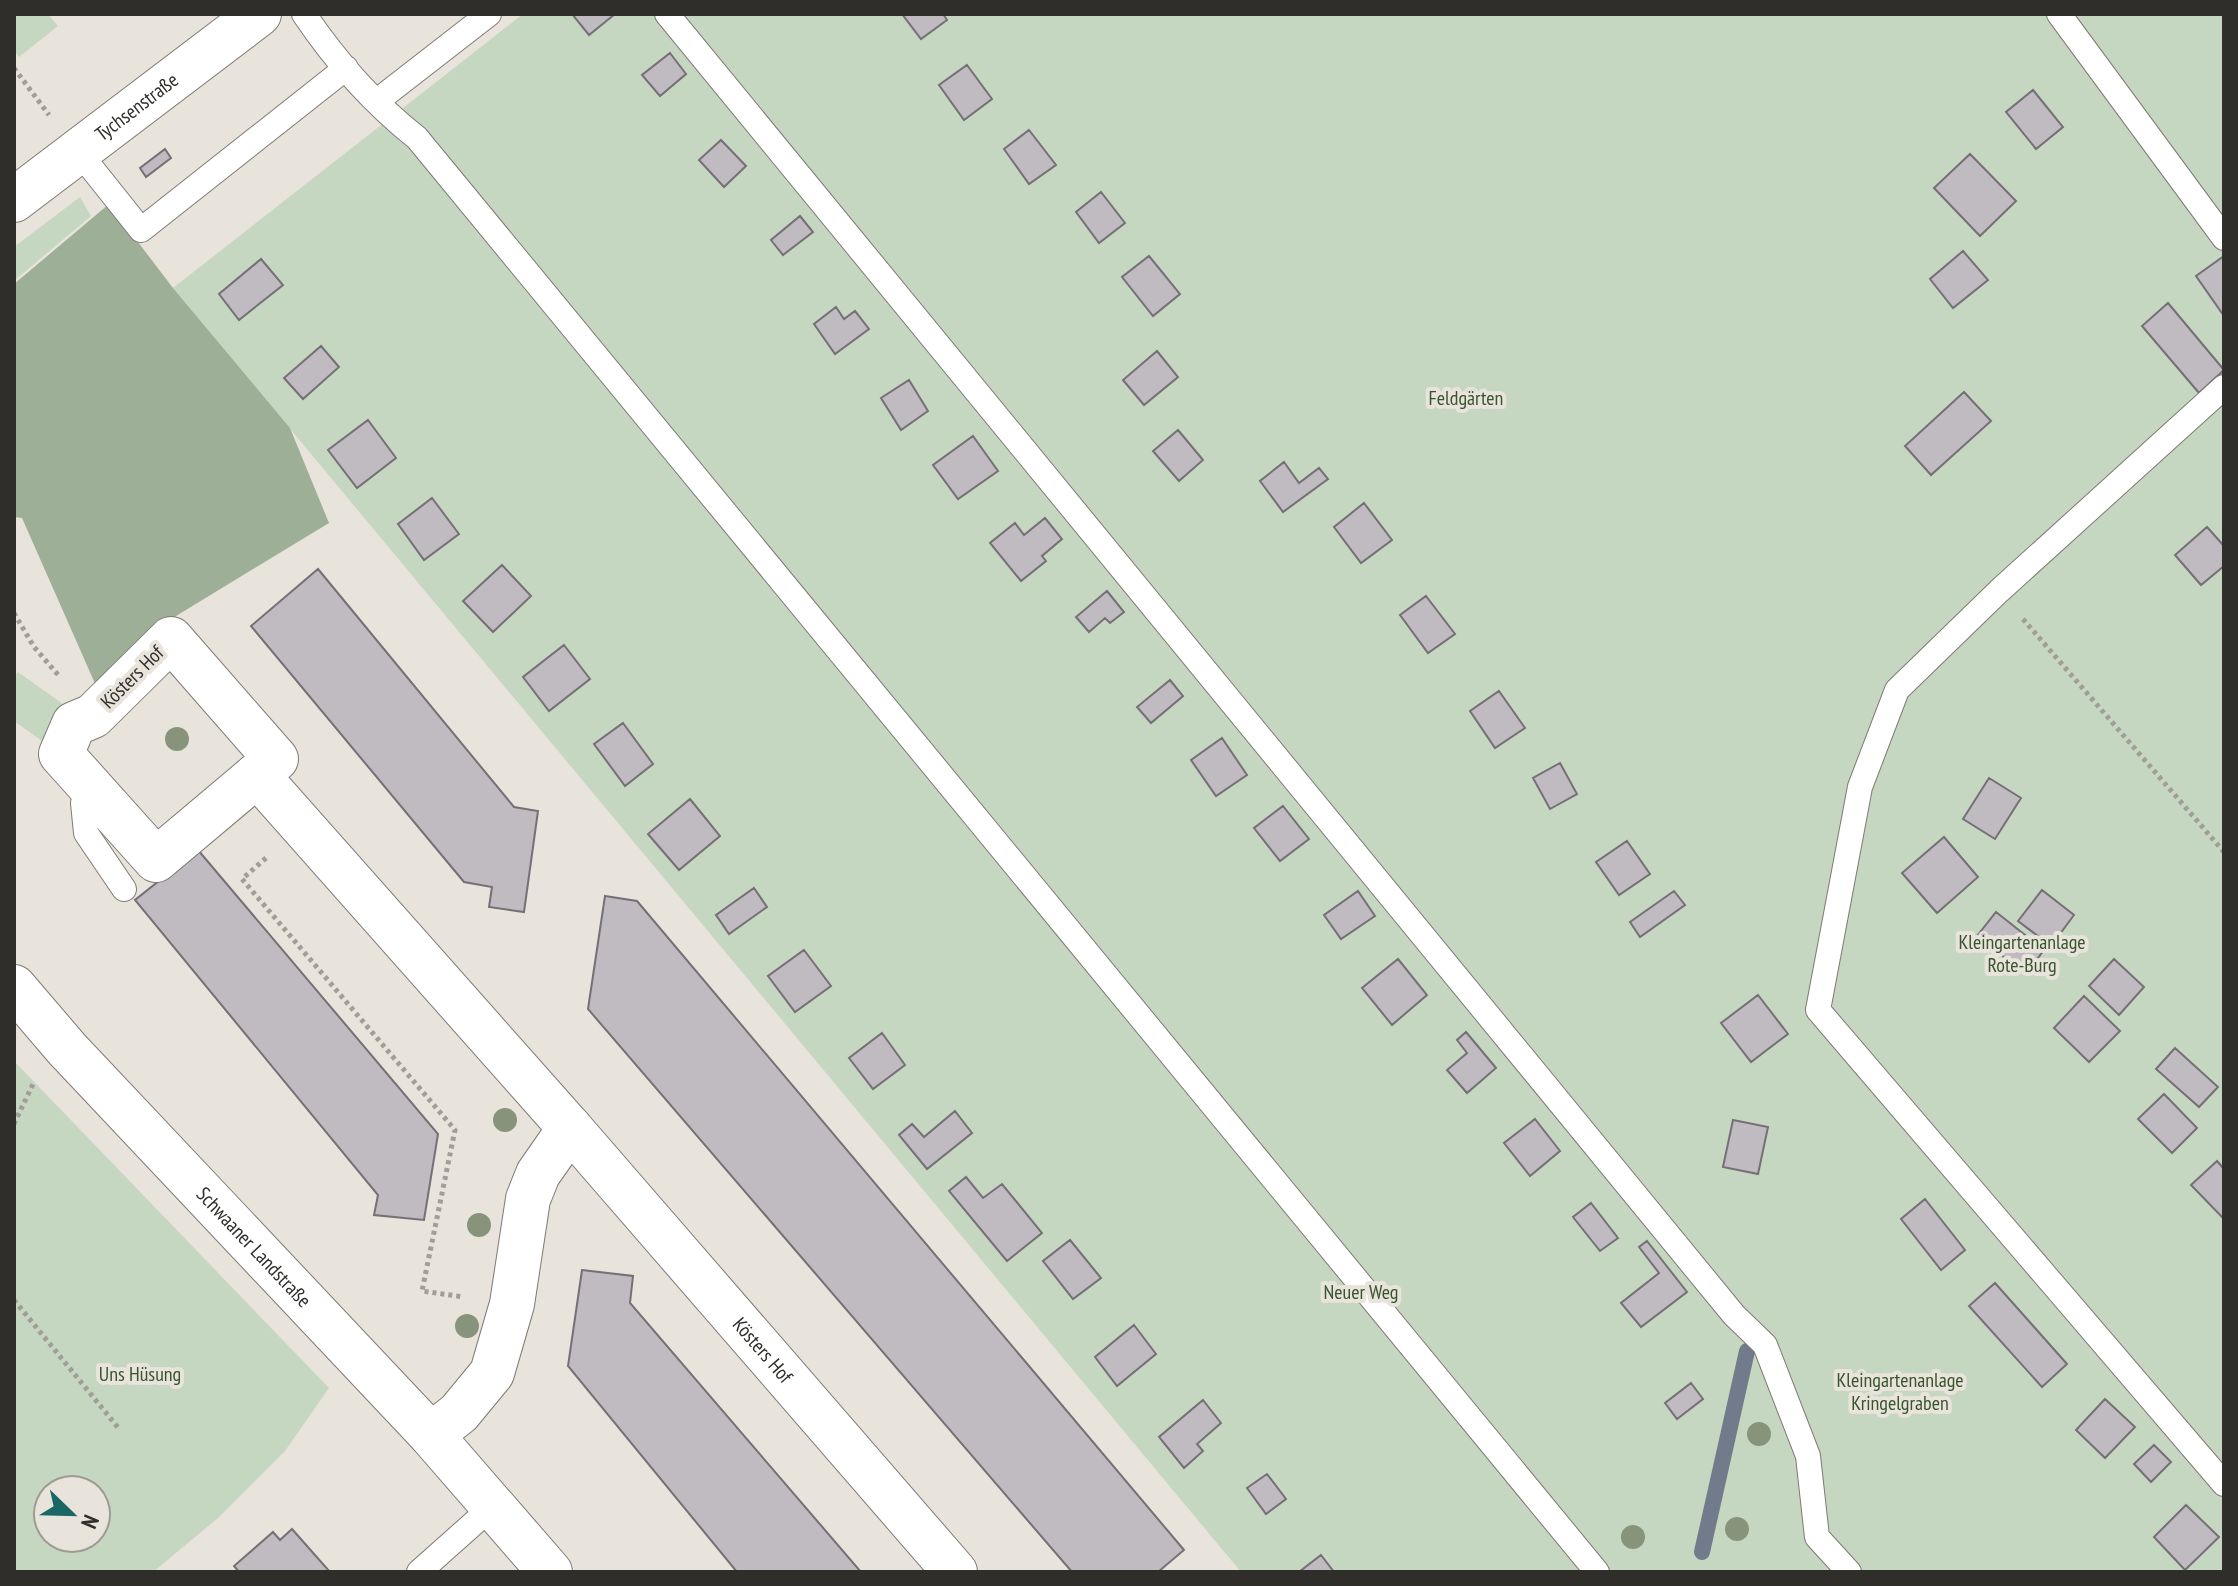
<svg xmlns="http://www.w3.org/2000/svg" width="2238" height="1586" viewBox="0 0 2238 1586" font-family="'PT Sans Narrow',sans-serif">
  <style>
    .green { fill: #c6d7c1; fill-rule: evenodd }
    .forest { fill: #9db097 }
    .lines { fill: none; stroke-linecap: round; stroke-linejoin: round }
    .stream { stroke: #727b8c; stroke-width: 16 }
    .building { fill: #c0bac1; stroke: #757076; stroke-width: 2 }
    .lane-casing { stroke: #7f7a73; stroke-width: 26 }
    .street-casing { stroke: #7f7a73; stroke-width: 46 }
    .path { stroke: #a19d97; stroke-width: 5; stroke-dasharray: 4 4; stroke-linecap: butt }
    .lane { stroke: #fff; stroke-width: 24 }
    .street { stroke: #fff; stroke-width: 44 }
    .tree { fill: #87947b }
    .labels { text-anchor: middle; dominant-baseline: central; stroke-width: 8; stroke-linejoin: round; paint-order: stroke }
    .street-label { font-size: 20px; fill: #302e2b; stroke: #e8e3db }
    .park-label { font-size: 20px; fill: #37542d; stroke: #e8e3db }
  </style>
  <rect width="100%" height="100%" fill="#e8e3db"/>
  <path class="green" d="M 14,14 L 48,14 L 58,26 L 19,57 L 14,50 Z
    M 523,14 L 2224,14 L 2224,1572 L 1241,1572 L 173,288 Z
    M 80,197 L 91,216 L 14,281 L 14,247 Z
    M 18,672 L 67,707 L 42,741 L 14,721 L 14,677 Z
    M 14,1061 L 329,1388 L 285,1451 L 218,1518 L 153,1572 L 14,1572 ZM 48,1490 L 96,1490 L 96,1538 L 48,1538 Z"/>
  <path class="forest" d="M 109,204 L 173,288 L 290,428 L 329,523 L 176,616 L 97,688 L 22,518 L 14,517 L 14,284 Z"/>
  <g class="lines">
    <path class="stream" d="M 1702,1552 L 1747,1351"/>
  </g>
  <path class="building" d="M 572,14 L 615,14 L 589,35 Z
    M 902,14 L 943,14 L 947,20 L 921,39 Z
    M 670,53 L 686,74 L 660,96 L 642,75 Z
    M 967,65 L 992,99 L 964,120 L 939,85 Z
    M 2033,90 L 2063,127 L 2036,149 L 2006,112 Z
    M 1029,130 L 1056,165 L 1029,184 L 1004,149 Z
    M 721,140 L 746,166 L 724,187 L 699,160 Z
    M 165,149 L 171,158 L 146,177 L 140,168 Z
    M 1970,154 L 2016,201 L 1980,236 L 1934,188 Z
    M 1101,192 L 1125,223 L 1099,243 L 1076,212 Z
    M 800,216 L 813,232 L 783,255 L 771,240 Z
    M 1963,251 L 1988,280 L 1953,308 L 1930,279 Z
    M 1149,256 L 1180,294 L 1153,316 L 1122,277 Z
    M 2224,256 L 2224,316 L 2196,276 Z
    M 261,259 L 283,285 L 239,320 L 219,294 Z
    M 2168,303 L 2224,370 L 2199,393 L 2142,326 Z
    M 836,307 L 844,319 L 855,311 L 869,329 L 835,354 L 814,324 Z
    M 321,346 L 339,367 L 303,399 L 284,378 Z
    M 1157,351 L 1178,377 L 1144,405 L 1123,380 Z
    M 909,380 L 928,411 L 901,430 L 881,398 Z
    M 1964,392 L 1991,421 L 1931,475 L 1905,446 Z
    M 368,420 L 396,458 L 357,488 L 328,450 Z
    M 1178,430 L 1203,460 L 1179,481 L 1153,451 Z
    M 973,436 L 998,471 L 958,499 L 933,465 Z
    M 1284,462 L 1299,483 L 1319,468 L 1328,479 L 1283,512 L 1260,481 Z
    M 432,498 L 459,534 L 424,560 L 398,524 Z
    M 1364,503 L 1392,540 L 1361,563 L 1334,527 Z
    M 1045,518 L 1062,539 L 1042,556 L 1046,561 L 1021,581 L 990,543 L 1015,523 L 1024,535 Z
    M 2207,527 L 2224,546 L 2224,566 L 2201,585 L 2175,555 Z
    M 502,565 L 531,596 L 493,632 L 463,601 Z
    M 318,569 L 514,807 L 538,811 L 524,912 L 489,907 L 492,887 L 464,882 L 251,626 Z
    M 1107,591 L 1124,612 L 1110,623 L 1105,618 L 1089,632 L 1076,617 Z
    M 1426,596 L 1455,634 L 1428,653 L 1400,615 Z
    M 564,645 L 590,679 L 549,711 L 523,677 Z
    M 1170,680 L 1183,696 L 1151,723 L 1137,707 Z
    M 1499,691 L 1525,728 L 1495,748 L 1470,711 Z
    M 623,723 L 653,764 L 625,786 L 594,744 Z
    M 1222,738 L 1247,775 L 1216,796 L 1191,760 Z
    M 1560,763 L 1577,794 L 1550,809 L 1533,778 Z
    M 1989,778 L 2021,798 L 1995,839 L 1963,819 Z
    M 690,799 L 720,836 L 679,870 L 648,834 Z
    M 1283,806 L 1309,839 L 1280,861 L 1254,828 Z
    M 1944,837 L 1978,877 L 1937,913 L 1902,873 Z
    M 1627,841 L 1650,874 L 1619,895 L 1596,862 Z
    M 198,850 L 438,1134 L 424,1220 L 374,1215 L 378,1195 L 135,900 Z
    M 754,888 L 767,907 L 729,934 L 716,915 Z
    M 2042,890 L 2074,915 L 2051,946 L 2018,921 Z
    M 1358,891 L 1375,916 L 1341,939 L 1324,915 Z
    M 1674,891 L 1685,905 L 1640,937 L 1630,922 Z
    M 605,896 L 637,901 L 1184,1550 L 1158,1572 L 1072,1572 L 588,1009 Z
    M 1996,912 L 2044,950 L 2026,974 L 1977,936 Z
    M 804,950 L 831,986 L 795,1012 L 768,976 Z
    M 1398,959 L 1427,995 L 1392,1025 L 1362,988 Z
    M 2114,959 L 2144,987 L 2119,1015 L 2089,986 Z
    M 1758,995 L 1788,1034 L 1751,1062 L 1721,1023 Z
    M 2084,996 L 2120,1031 L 2089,1062 L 2054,1028 Z
    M 1466,1032 L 1496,1068 L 1467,1093 L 1447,1070 L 1467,1053 L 1457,1040 Z
    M 882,1033 L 905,1065 L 873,1089 L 849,1058 Z
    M 2175,1048 L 2218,1087 L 2199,1107 L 2156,1069 Z
    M 2164,1094 L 2197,1128 L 2172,1153 L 2138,1119 Z
    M 955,1111 L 972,1133 L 927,1169 L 899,1135 L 912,1124 L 924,1137 Z
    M 1535,1119 L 1560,1151 L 1530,1176 L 1504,1143 Z
    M 1733,1120 L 1768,1127 L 1758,1174 L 1723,1167 Z
    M 2217,1161 L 2224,1169 L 2224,1219 L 2191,1185 Z
    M 966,1177 L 983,1198 L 1002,1184 L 1042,1233 L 1007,1261 L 949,1191 Z
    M 1925,1199 L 1965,1250 L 1941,1270 L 1901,1219 Z
    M 1591,1203 L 1618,1238 L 1600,1251 L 1573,1217 Z
    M 1070,1240 L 1101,1278 L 1073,1299 L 1043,1261 Z
    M 1647,1241 L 1687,1292 L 1641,1327 L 1621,1303 L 1659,1273 L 1639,1247 Z
    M 582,1270 L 633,1276 L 630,1303 L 861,1572 L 737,1572 L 568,1366 Z
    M 1995,1283 L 2067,1364 L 2042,1387 L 1969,1306 Z
    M 1134,1325 L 1156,1354 L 1117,1386 L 1095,1357 Z
    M 1691,1383 L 1703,1399 L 1677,1419 L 1665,1403 Z
    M 2105,1399 L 2135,1427 L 2105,1458 L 2076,1430 Z
    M 1203,1400 L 1221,1423 L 1197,1444 L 1203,1451 L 1184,1468 L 1159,1437 Z
    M 2154,1445 L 2171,1462 L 2151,1482 L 2134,1464 Z
    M 1267,1474 L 1286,1499 L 1266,1514 L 1247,1488 Z
    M 2186,1505 L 2219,1537 L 2185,1570 L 2154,1537 Z
    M 292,1529 L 330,1572 L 239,1572 L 234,1566 L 273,1532 L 280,1540 Z
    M 1321,1555 L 1334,1572 L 1299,1572 Z"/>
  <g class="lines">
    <defs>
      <path id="lane" d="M 304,14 C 335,60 374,104 417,138 L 1597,1572
        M 667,14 L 1734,1315 L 1765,1345 L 1808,1456 L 1817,1537 L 1849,1572
        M 2059,14 L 2224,238
        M 377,101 L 489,14
        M 78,151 L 141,230 L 346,68
        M 2224,387 L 1999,591 L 1897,690 L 1860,787 L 1818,1010 L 2224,1484
        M 91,788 L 83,803 L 86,833 L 124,889
        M 419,1572 L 492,1507"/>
      <g id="street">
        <path id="s1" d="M 14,200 L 259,14"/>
        <path d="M 171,639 L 276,759 L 156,860 L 61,754 L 74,724 L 93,716 Z"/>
        <path d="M 257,775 L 570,1128 L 538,1174 L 528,1199 L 512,1304 L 492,1373 L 459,1413 L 431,1435"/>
        <path id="s2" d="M 14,987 L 67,1049 L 431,1435 L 550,1572"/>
        <path id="s3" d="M 570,1128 L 955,1572"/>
      </g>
    </defs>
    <use href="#lane" class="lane-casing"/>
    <use href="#street" class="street-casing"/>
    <path class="path" d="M 14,68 L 49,115
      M 14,613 L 34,647 L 60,677
      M 2023,619 L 2224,852
      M 266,858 L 242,879 L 455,1130 L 422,1291 L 464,1297
      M 14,1124 L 33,1084
      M 14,1300 L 120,1430"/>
    <use href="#lane" class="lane"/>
    <use href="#street" class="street"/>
  </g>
  <g class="tree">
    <circle cx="177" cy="739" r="12"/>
    <circle cx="505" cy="1120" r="12"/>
    <circle cx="479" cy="1225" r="12"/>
    <circle cx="467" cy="1326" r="12"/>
    <circle cx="1759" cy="1434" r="12"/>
    <circle cx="1737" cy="1529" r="12"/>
    <circle cx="1633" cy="1537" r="12"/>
  </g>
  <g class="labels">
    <g class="street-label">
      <text stroke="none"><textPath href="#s1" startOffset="154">Tychsenstraße</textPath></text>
      <text transform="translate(132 677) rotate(-45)">Kösters Hof</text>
      <text stroke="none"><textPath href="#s2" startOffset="354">Schwaaner Landstraße</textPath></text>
      <text stroke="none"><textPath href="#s3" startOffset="294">Kösters Hof</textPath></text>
    </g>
    <g class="park-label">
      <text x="1466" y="398">Feldgärten</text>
      <text x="2022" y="942">Kleingartenanlage<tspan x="2022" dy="23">Rote-Burg</tspan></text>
      <text x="1361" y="1292">Neuer Weg</text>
      <text x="140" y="1374">Uns Hüsung</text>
      <text x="1900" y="1380">Kleingartenanlage<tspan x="1900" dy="23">Kringelgraben</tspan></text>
    </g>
  </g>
  <rect width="2238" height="1586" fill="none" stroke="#302e2b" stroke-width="32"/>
  <g transform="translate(72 1514) rotate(113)"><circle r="38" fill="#e8e3db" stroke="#9e9b95" stroke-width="2"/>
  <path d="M0-6L14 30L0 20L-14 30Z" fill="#1a6766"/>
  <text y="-12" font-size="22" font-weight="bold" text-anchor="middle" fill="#302e2b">N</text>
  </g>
</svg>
